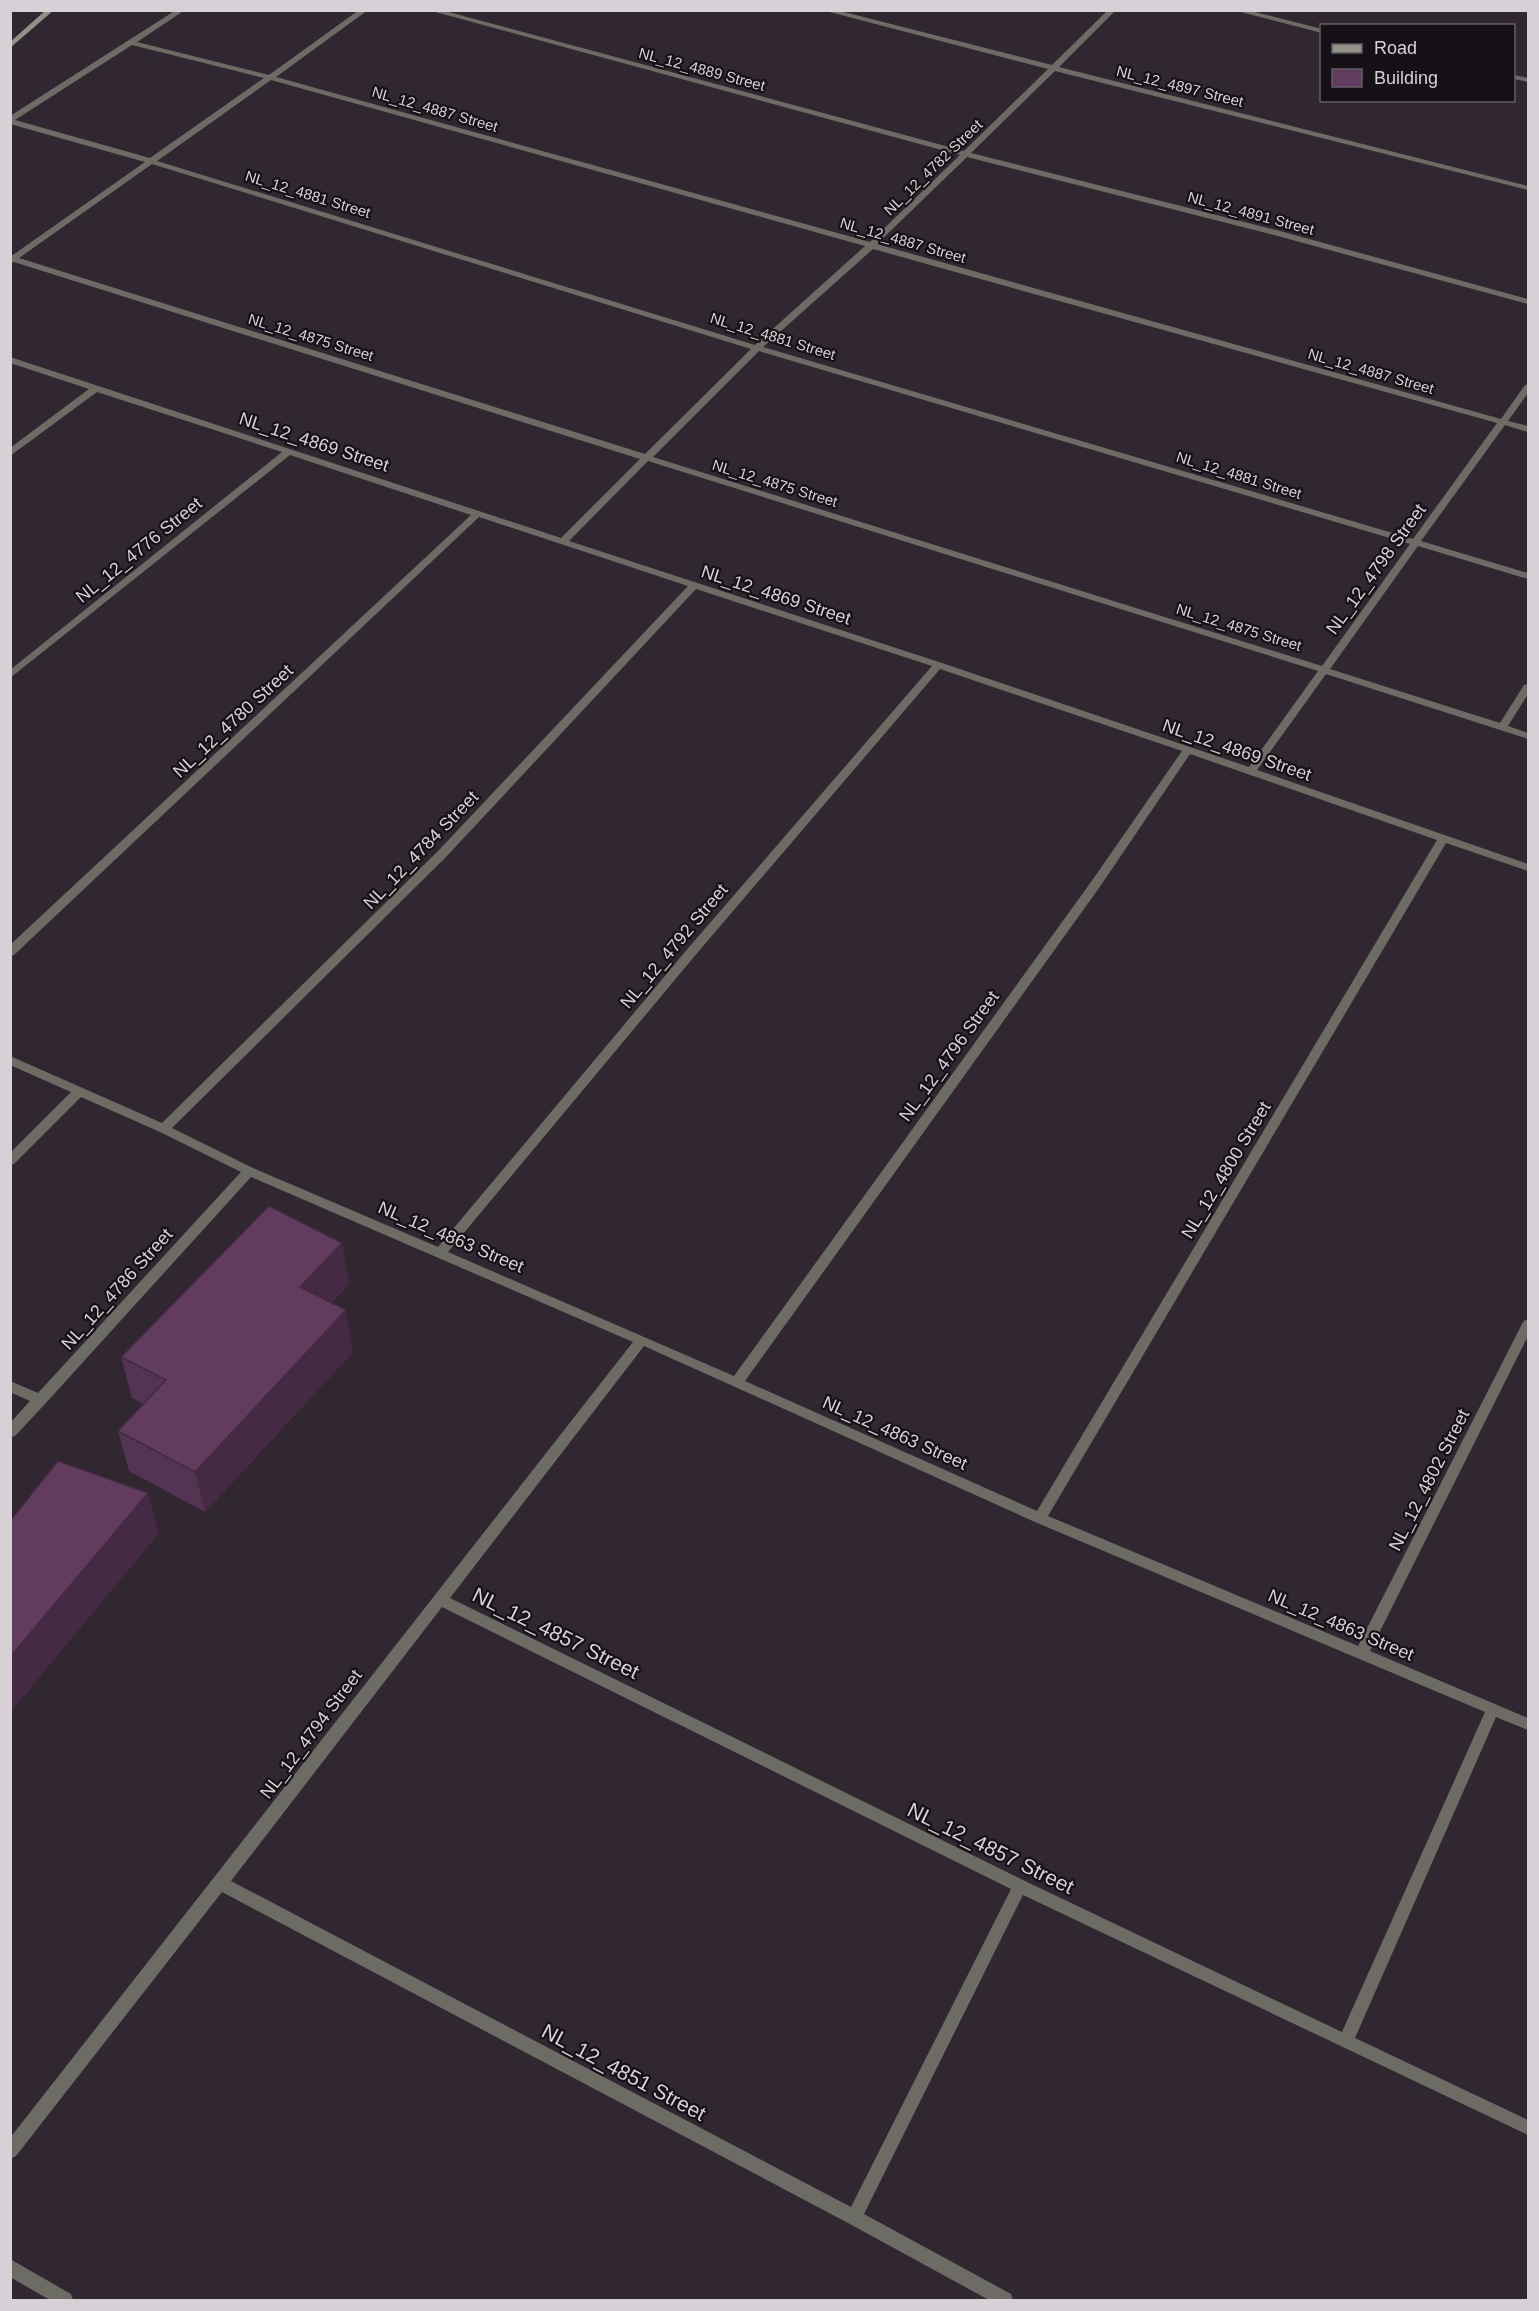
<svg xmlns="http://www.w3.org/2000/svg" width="1539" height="2311" viewBox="0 0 1539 2311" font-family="Helvetica,sans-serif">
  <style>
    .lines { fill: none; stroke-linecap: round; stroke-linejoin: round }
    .street { fill: #6c6c65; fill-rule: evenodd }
    .secondary { fill: #919186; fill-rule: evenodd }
    .wall { fill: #533452 }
    .shaded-wall { fill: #442a42 }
    .building { fill: #613c5f; stroke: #442a42; stroke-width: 1.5 }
    .labels { text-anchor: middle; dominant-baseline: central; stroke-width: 4.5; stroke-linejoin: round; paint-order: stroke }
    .far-street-label { font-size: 15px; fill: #d7d0d6; stroke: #161116 }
    .street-label { font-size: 18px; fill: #d7d0d6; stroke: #161116 }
    .near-street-label { font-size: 21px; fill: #d7d0d6; stroke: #161116 }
  </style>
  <rect width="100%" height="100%" fill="#312731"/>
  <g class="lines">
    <path class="street" d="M 176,10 L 185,10 L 137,42 L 269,75 L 359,10 L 368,10 L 276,77 L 870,242 L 960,155 L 428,10 L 441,10 L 964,151 L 1048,69 L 822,10 L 836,10 L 1052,65 L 1108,10 L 1116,10 L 1059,67 L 1528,186 L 1528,190 L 1055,71 L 971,153 L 1280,231 L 1528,299 L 1528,304 L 1274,235 L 967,157 L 877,244 L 1501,419 L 1525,385 L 1528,384 L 1528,393 L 1508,421 L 1528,426 L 1528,432 L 1505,425 L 1421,541 L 1528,573 L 1528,579 L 1418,546 L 1330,669 L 1500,723 L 1524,685 L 1528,684 L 1528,694 L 1508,726 L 1528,733 L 1528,739 L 1326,674 L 1257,770 L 1528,864 L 1528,871 L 1446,843 L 1048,1516 L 1358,1646 L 1522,1324 L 1524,1321 L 1528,1319 L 1528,1336 L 1370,1651 L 1528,1718 L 1528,1730 L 1496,1717 L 1355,2038 L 1528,2120 L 1528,2135 L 1023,1895 L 864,2214 L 1011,2294 L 1013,2300 L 989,2300 L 848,2223 L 222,1892 L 16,2156 L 10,2159 L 10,2138 L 633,1342 L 251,1177 L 45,1404 L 15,1436 L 10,1437 L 10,1423 L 30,1401 L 10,1392 L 10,1381 L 38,1393 L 241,1172 L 160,1132 L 81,1097 L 14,1164 L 10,1165 L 10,1153 L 71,1092 L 10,1065 L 10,1056 L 162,1123 L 438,851 L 688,586 L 479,517 L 14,955 L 10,956 L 10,945 L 471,515 L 290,455 L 10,678 L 10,670 L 282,452 L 97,392 L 10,456 L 10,448 L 89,389 L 10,363 L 10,357 L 561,538 L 640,459 L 14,262 L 10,263 L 10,257 L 145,162 L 10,124 L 10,116 ZM 132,45 L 264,78 L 150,158 L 15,120 ZM 271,80 L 865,246 L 755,345 L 157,161 ZM 152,164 L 751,349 L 645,454 L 19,258 ZM 873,249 L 1497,423 L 1413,539 L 763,347 ZM 759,351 L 1410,544 L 1322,666 L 653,457 ZM 648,461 L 1318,671 L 1249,767 L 942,663 L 569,541 ZM 696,589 L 932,666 L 690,946 L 438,1247 L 253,1168 L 172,1128 L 446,857 ZM 940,669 L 1182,751 L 1091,882 L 734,1376 L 448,1252 L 698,952 ZM 1190,754 L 1437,840 L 1037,1511 L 745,1381 L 1099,888 ZM 644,1346 L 1035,1522 L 1485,1712 L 1342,2032 L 1025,1881 L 450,1598 ZM 442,1607 L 1011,1889 L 851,2207 L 231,1881 Z
      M 1233,10 L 1247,10 L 1322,29 L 1322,33 Z
      M 1514,75 L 1528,78 L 1528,82 L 1514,79 Z
      M 10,2259 L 71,2294 L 73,2300 L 50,2300 L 10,2277 Z"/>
    <path class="secondary" d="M 46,10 L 54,10 L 10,48 L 10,42 Z"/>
  </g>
  <path class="wall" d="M 349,1284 L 331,1303 L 353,1352 L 205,1512 L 129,1471 L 118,1431 L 143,1404 L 132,1398 L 121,1357 Z"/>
  <path class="shaded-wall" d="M 342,1243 L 349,1284 L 307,1329 L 300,1287 Z
    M 346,1310 L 353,1352 L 205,1512 L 195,1472 Z
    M 148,1493 L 159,1533 L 10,1713 L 10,1657 Z"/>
  <path class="building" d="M 269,1206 L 342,1243 L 300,1287 L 346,1310 L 195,1472 L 118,1431 L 166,1380 L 121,1357 Z
    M 58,1461 L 148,1493 L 10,1657 L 10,1519 L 11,1520 Z"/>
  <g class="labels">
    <g class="far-street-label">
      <text transform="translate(702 69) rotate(15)">NL_12_4889 Street</text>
      <text transform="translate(1180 86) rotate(14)">NL_12_4897 Street</text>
      <text transform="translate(435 109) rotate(16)">NL_12_4887 Street</text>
      <text transform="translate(933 167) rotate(-44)">NL_12_4782 Street</text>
      <text transform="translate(308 194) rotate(17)">NL_12_4881 Street</text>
      <text transform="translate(1251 213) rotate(15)">NL_12_4891 Street</text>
      <text transform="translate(903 240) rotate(16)">NL_12_4887 Street</text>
      <text transform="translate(773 336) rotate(17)">NL_12_4881 Street</text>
      <text transform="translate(311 337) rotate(17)">NL_12_4875 Street</text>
      <text transform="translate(1371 371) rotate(16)">NL_12_4887 Street</text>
      <text transform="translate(1239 475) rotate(17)">NL_12_4881 Street</text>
      <text transform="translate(775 483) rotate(17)">NL_12_4875 Street</text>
      <text transform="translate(1239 627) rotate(17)">NL_12_4875 Street</text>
    </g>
    <g class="street-label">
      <text transform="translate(314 442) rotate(18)">NL_12_4869 Street</text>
      <text transform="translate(139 550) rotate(-39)">NL_12_4776 Street</text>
      <text transform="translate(1376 569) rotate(-54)">NL_12_4798 Street</text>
      <text transform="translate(776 595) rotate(18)">NL_12_4869 Street</text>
      <text transform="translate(233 721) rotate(-43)">NL_12_4780 Street</text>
      <text transform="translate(1237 750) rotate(19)">NL_12_4869 Street</text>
      <text transform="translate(421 850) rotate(-46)">NL_12_4784 Street</text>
      <text transform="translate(674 946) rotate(-50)">NL_12_4792 Street</text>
      <text transform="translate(949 1056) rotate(-54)">NL_12_4796 Street</text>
      <text transform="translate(1226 1170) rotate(-59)">NL_12_4800 Street</text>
      <text transform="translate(451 1237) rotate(23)">NL_12_4863 Street</text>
      <text transform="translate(117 1289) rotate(-48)">NL_12_4786 Street</text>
      <text transform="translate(895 1433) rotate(24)">NL_12_4863 Street</text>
      <text transform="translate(1429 1480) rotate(-63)">NL_12_4802 Street</text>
      <text transform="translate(1341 1625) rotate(23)">NL_12_4863 Street</text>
      <text transform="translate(311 1734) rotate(-53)">NL_12_4794 Street</text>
    </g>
    <g class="near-street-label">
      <text transform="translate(556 1633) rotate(26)">NL_12_4857 Street</text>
      <text transform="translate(991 1848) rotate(26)">NL_12_4857 Street</text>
      <text transform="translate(624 2072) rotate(28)">NL_12_4851 Street</text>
    </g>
  </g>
  <rect width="1539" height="2311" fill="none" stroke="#d7d0d6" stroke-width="24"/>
  <rect x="1320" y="24" width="195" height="78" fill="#161116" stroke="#635d63" stroke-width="1.5"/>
  <rect x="1332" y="44" width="30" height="9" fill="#919186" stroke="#635d63" stroke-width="1.5"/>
  <text x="1374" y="54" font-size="18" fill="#d7d0d6">Road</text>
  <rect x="1332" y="69" width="30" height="18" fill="#613c5f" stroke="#635d63" stroke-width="1.5"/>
  <text x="1374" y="84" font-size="18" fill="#d7d0d6">Building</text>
</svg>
